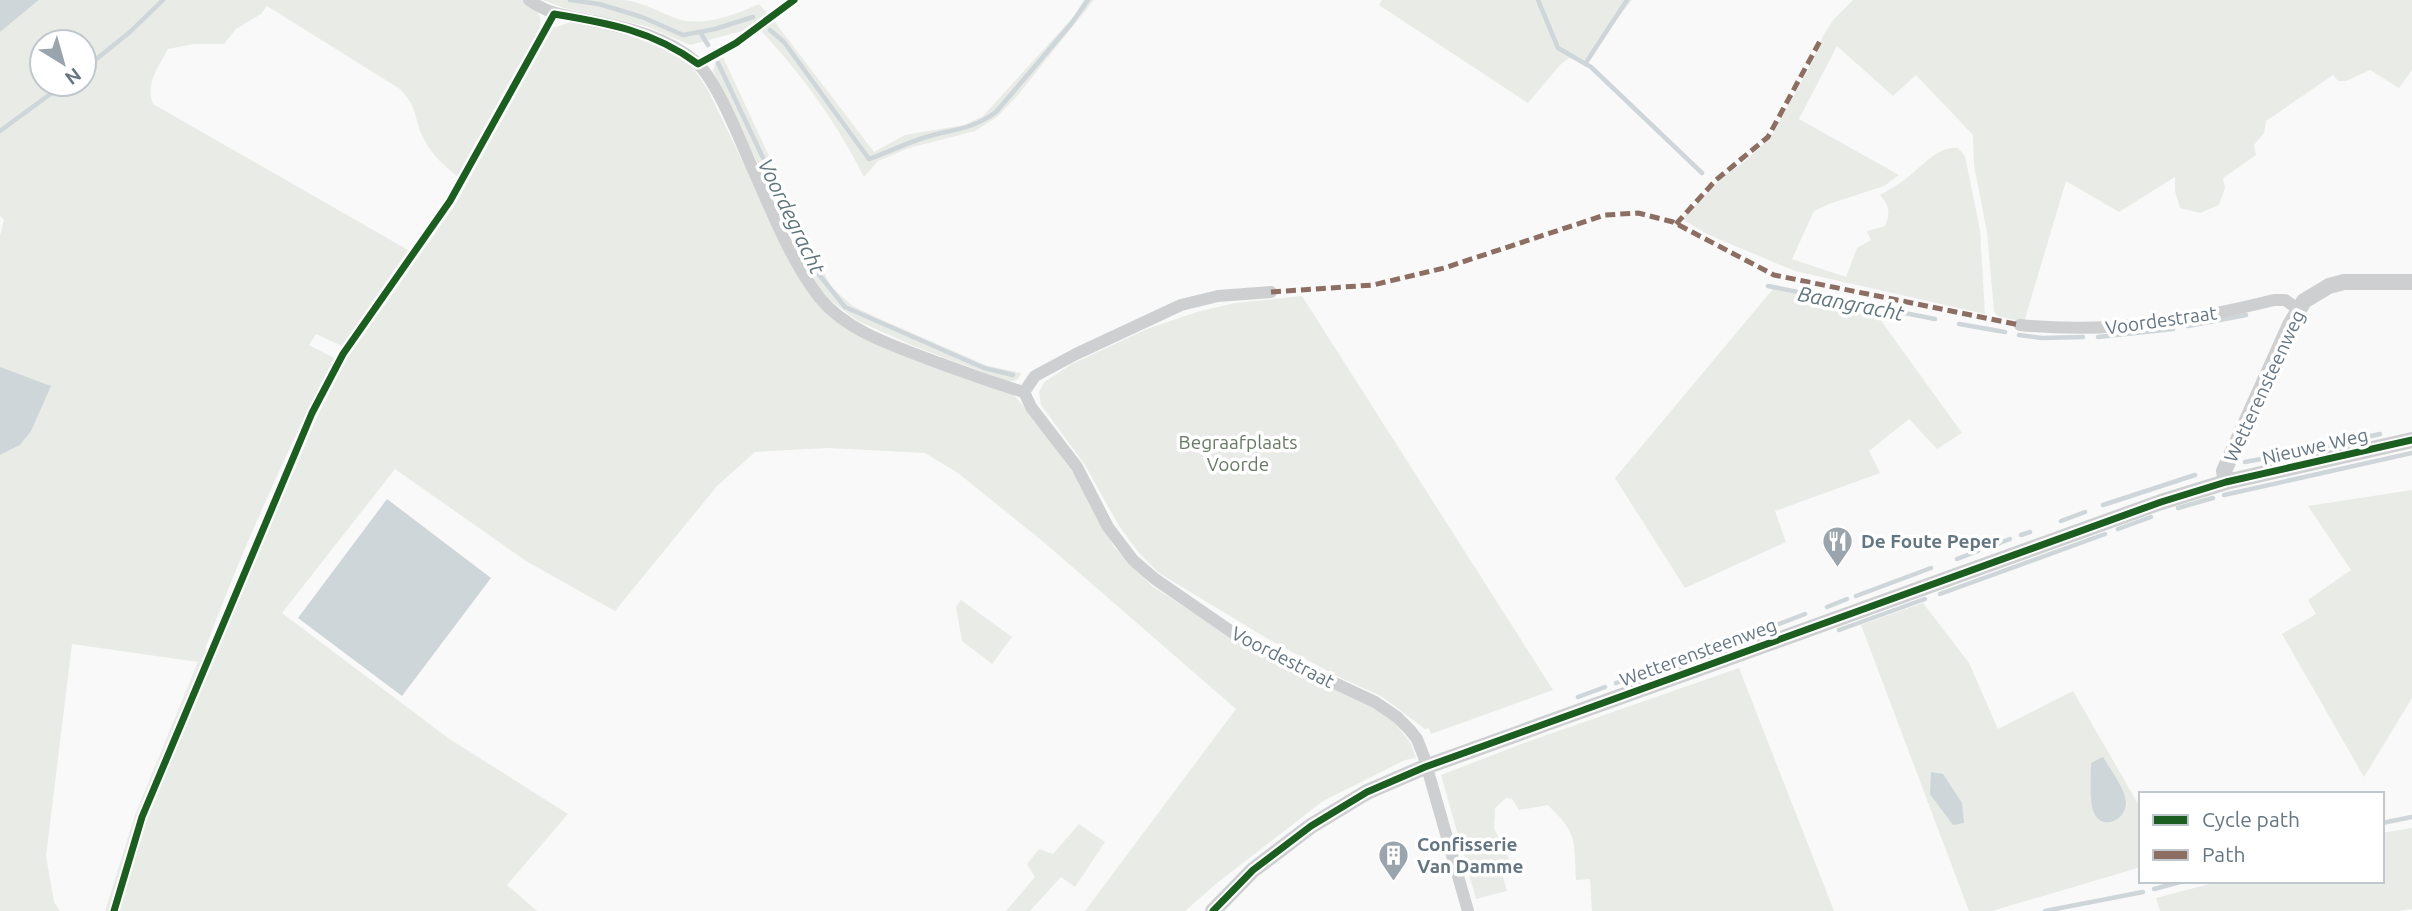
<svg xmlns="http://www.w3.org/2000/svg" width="2412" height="911" viewBox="0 0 2412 911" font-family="Ubuntu,sans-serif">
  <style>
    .green { fill: #e8ebe6; fill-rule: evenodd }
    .water { fill: #ced6d9 }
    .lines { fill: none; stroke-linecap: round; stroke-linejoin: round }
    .stream { stroke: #ced6d9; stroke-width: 4.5 }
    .minor { stroke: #cecfd0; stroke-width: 12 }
    .tertiary { stroke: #cecfd0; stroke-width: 16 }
    .quiet { stroke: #8d6e63; stroke-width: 5; stroke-dasharray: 10 5; stroke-linecap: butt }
    .cycleway-casing { stroke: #fff; stroke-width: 11 }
    .cycleway { stroke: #1b5e20; stroke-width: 7 }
    .labels { text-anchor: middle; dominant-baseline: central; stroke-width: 7; stroke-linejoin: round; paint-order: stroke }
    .street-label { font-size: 19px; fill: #657683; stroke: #fff }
    .park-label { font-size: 19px; fill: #687a64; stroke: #fff }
    .poi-label { font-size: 19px; font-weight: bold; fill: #657683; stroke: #fff; text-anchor: start }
    .water-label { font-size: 21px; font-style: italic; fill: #60757c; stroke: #fff }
  </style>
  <rect width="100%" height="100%" fill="#f9f9f9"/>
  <path class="green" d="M 39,0 L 522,0 C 533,8 543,12 540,27 L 457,176 C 442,164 429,152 421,133 C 413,112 417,107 400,89 L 267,6 L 261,14 L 236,29 L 224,44 L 194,44 L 168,49 C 158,68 145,83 153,104 L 408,250 L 342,346 L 316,334 L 309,345 L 334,358 C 286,452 242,550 205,649 L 215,654 L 318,415 L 348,357 L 455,205 L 553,28 L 571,22 L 641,37 L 670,49 L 693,68 L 708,90 L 795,270 L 838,322 L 1014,395 L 1036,421 L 1083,487 L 1114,547 L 1152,586 L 1241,643 L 1372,707 L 1393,721 L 1410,742 L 1416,758 L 1405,760 L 1323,801 L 1217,883 L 1185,911 L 1085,911 L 1236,709 L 1046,544 L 958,473 L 925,453 L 828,448 L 755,452 L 717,486 L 615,611 L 526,561 L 395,469 L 282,613 L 448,738 L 568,814 L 507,885 L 537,911 L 105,911 L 135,815 L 198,662 L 72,644 L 46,856 L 54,902 L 60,911 L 0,911 L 0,455 L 20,445 L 50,387 L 0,367 L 0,235 L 4,220 L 0,216 L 0,32 ZM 42,42 L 84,42 L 84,84 L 42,84 Z
    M 543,0 C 570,0 598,0 624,0 C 642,2 659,12 675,18 C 701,28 735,15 759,4 L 767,13 L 742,31 L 690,45 L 646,26 L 564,8 Z
    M 1084,0 L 1094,0 L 1017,96 L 997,117 L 975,131 L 909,148 L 878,161 L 864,177 C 838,125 802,74 761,31 L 774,21 L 874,152 L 905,135 L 964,125 L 983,116 L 1074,16 Z
    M 1382,0 L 1632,0 L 1586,59 L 1579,61 L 1569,58 L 1560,65 L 1528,103 L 1379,5 Z
    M 1853,0 L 2412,0 L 2412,70 L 2399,88 L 2370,70 L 2346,81 L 2338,81 L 2333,75 L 2266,121 L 2264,133 L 2254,145 L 2256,155 L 2223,178 L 2225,188 L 2219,205 L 2200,213 L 2180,208 L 2175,191 L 2175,177 L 2119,212 L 2066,181 L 2024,322 L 1997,316 L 1994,311 L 1987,232 L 1974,165 L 1973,135 L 1916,75 L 1893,96 L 1837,46 L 1799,119 L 1899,175 L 1884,186 L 1829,204 L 1814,211 L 1792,259 L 1846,277 L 1857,248 L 1871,240 L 1867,231 L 1885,226 C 1891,212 1889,206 1880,195 C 1890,189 1900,184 1909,176 C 1924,165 1938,146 1958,148 L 1965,156 L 1980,230 L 1985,314 L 1795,271 L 1709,235 L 1682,219 L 1724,176 L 1743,163 L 1770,138 L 1807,72 L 1824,34 L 1834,19 Z
    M 723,57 L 811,247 L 832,288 L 853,306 L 882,320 L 988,366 L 1021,373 C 1019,381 1014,381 1007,381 L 916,347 L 858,321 L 831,301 L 818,287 L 809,271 L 713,71 L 715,63 Z
    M 1773,289 L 1874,311 L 1962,433 L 1937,449 L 1909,419 L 1869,451 L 1880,473 L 1775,511 L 1786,542 L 1685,588 L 1615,478 Z
    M 1302,296 L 1553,690 L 1431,734 L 1429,728 L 1425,729 L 1381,696 L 1339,677 L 1268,639 L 1159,573 L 1139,553 L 1119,526 L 1085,465 L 1041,405 L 1039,392 L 1044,382 L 1072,364 L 1147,329 L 1197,312 L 1235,303 Z
    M 2412,490 L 2412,698 L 2364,777 L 2282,634 L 2316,614 L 2308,600 L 2351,570 L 2308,506 Z
    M 961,600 L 1012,637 L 992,664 L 962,641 L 956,607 Z
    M 1923,603 L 1969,663 L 1998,729 L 2073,691 L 2141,809 L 2141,867 L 1992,911 L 1969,911 L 1861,625 ZM 2097,761 L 2125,796 L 2127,804 L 2123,814 L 2092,793 L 2091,764 Z
    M 1739,668 L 1834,911 L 1592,911 L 1590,879 L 1576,880 C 1574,840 1578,834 1548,805 L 1519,810 L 1512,799 L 1506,798 L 1495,808 L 1494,828 L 1509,859 L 1503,877 L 1507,891 L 1476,899 L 1441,775 L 1524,743 Z
    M 1079,824 L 1105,842 L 1075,887 L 1061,877 L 1030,911 L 1006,911 L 1035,877 L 1027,864 L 1039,849 L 1053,854 Z
    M 2412,828 L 2412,909 L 2398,911 L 2160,911 L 2156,898 L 2221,881 L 2382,881 L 2382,833 Z"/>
  <path class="water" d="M 0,0 L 39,0 L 0,32 Z
    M 0,367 L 51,386 L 31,431 L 20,445 L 0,455 Z
    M 387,499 L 491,578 L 402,696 L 298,618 Z
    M 2103,757 C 2110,769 2124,787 2126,801 C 2128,819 2103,832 2094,813 C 2089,803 2091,775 2091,763 Z
    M 1931,772 L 1943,774 L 1962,803 L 1964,823 L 1953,825 L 1930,794 Z"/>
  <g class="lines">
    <path class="stream" d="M 570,0 L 599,4 L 642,17 L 683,35 L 715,29 L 753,17
      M 1538,0 L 1558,48 L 1591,67 L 1702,173
      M 770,30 L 784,42 L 869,159 C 886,153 902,145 920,139 C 948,129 969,132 996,112 L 1071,24 L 1088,0
      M 700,32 L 708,45
      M 718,63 L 817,272 L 845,307 L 984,368 L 1013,375
      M 1585,64 L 1627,0
      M 84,69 L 130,32 L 163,0
      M 0,131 L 64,84
      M 1768,286 L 1935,319
      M 1959,324 L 2005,332
      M 2188,326 L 2246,315
      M 2019,335 L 2042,338 L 2083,337
      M 2098,337 L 2173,329
      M 2318,448 L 2380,434
      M 2245,462 L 2299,452
      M 2224,495 L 2412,453
      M 2103,505 L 2195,475
      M 2178,508 L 2213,498
      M 2061,521 L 2085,512
      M 2118,529 L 2151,517
      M 2021,535 L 2030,532
      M 1987,548 L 2010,539
      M 1957,559 L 1978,551
      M 1940,594 L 2105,534
      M 1856,596 L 1931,568
      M 1827,607 L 1847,599
      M 1771,627 L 1805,614
      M 1839,630 L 1925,599
      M 1695,655 L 1763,630
      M 1644,673 L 1677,661
      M 1616,683 L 1630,678
      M 1578,697 L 1605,687
      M 2382,823 L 2412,817
      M 2154,889 L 2184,881
      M 2045,911 L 2143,892"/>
    <path class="minor" d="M 529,0 C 551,16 568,15 593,21 C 629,28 667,37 696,62 C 717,81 739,138 751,165 C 771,209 789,258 819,297 C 848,333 898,347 939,363 C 967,373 995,384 1024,392 L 1031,407 L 1077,467 L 1108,527 L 1133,560 L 1155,579 L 1245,641 L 1375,702 L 1397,717 L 1410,730 L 1417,739 L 1424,757 L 1468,911
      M 2020,325 C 2107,334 2190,321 2274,300 L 2285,300 L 2298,309
      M 1024,392 L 1035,376 L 1076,354 L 1181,305 L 1218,296 L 1271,292"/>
    <path class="tertiary" d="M 2226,482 L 2224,471 L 2290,325 L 2304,301 L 2329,286 L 2344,282 L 2412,282
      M 1213,911 L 1253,870 L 1311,826 L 1367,792 L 1425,767 L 2161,502 L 2226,482 L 2412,440"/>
    <path class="quiet" d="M 1676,224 L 1716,180 L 1768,137 L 1820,41
      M 1271,292 L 1373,285 L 1444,268 L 1605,215 L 1638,213 L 1673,222 L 1774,275 L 2020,325"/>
    <defs>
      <path id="cycleway" d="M 114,911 L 142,817 L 312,413 L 343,354 L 450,201 L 554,14 C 608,23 654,31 698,64 L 736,43 L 794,0
        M 1213,911 L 1253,870 L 1311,826 L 1367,792 L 1425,767 L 2161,502 L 2226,482 L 2412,440"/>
    </defs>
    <use href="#cycleway" class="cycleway-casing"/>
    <use href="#cycleway" class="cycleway"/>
  </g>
  <defs>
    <symbol id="restaurant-pin" viewBox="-11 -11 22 30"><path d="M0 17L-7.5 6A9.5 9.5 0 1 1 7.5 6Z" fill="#99a4ac" stroke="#fff"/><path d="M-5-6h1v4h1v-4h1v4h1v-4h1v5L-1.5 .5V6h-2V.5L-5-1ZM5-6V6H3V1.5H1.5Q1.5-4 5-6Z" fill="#fff"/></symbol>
    <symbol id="building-pin" viewBox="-11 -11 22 30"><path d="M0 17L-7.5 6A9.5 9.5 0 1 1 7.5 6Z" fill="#99a4ac" stroke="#fff"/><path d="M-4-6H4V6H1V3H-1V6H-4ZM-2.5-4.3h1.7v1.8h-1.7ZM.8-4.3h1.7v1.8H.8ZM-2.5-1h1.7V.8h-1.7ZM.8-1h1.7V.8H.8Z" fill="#fff"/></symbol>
  </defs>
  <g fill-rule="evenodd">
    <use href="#restaurant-pin" x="1820" y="524" width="35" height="47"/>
    <use href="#building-pin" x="1376" y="838" width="35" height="47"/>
  </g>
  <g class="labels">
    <g class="street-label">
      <text transform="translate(2161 320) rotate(-8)">Voordestraat</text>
      <text transform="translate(2264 386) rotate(-65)">Wetterensteenweg</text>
      <text transform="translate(2315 446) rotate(-13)">Nieuwe Weg</text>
      <text transform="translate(1698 652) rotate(-20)">Wetterensteenweg</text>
      <text transform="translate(1283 657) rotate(27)">Voordestraat</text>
    </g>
    <g class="park-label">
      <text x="1238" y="442">Begraafplaats<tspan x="1238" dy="22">Voorde</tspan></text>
    </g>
    <g class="poi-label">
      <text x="1861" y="541">De Foute Peper</text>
      <text x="1417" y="844">Confisserie<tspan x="1417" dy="22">Van Damme</tspan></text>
    </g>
    <g class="water-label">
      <text transform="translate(792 216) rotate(64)">Voordegracht</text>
      <text transform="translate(1851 303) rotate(11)">Baangracht</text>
    </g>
  </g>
  <rect x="2139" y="792" width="245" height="91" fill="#ffffff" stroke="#c1c8cd" stroke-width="2"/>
  <rect x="2153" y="815" width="35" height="10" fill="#1b5e20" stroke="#c1c8cd" stroke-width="2"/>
  <text x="2202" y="827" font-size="21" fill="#657683">Cycle path</text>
  <rect x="2153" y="850" width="35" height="10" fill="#8d6e63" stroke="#c1c8cd" stroke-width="2"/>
  <text x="2202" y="862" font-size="21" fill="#657683">Path</text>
  <g transform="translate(63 63) rotate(143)"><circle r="33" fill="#ffffff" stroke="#c1c8cd" stroke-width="2"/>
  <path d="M0-5L12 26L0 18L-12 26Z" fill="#99a4ac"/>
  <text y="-10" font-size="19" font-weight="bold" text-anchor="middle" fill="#657683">N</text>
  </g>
</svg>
